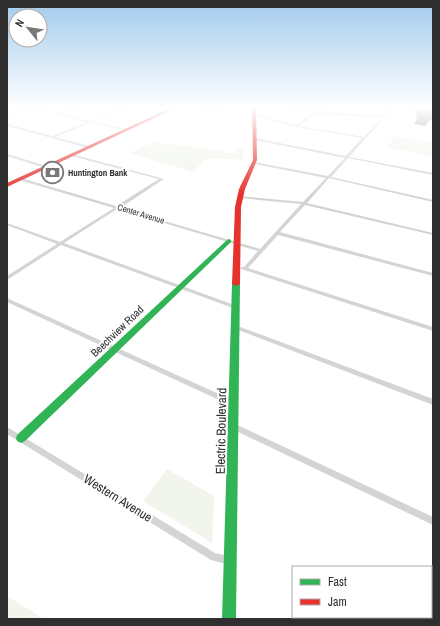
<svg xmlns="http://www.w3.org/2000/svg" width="440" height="626" viewBox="0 0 440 626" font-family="'Archivo Narrow',sans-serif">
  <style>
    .green { fill: #f1f5ec }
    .building { fill: #7f7f7f }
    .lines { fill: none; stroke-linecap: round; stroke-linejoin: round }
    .street { fill: #d4d4d4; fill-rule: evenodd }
    .fast { fill: #30b455; fill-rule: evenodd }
    .jam { fill: #e5322d; fill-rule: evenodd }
    .labels { text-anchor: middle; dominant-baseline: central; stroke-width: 4; stroke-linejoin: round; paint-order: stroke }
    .far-poi-label { font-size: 9px; font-weight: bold; fill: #2f2f2f; stroke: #fff; text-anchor: start }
    .far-street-label { font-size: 9px; fill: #2f2f2f; stroke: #fff }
    .street-label { font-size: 11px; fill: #2f2f2f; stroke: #fff }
    .near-street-label { font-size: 13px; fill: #2f2f2f; stroke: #fff }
  </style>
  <rect width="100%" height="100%" fill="#fff"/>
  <path class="green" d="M 394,136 L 433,143 L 433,156 L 387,148 Z
    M 153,142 L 209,149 L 235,154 L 238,147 L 244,148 L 243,159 L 205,159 L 194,172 L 129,153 Z
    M 167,469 L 214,496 L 212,543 L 143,501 Z
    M 7,596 L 44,619 L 7,619 Z"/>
  <path class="building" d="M 433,110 L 433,121 L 431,119 L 425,126 L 414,124 L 417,119 L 415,114 L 417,114 L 412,111 Z"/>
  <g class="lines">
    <path class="street" d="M 26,107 C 36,107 46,113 57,113 C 65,114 72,107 79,107 L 62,114 L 90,121 L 124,107 L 127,107 L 93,121 L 128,130 L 127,131 L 91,122 L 55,137 L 89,146 L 89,148 L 88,148 L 7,126 L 7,124 L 52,136 L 88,122 L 30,108 L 7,116 L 7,114 L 27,108 Z
      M 195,107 C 201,107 206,109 212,109 C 218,109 223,107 229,107 L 213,111 Z
      M 275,107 L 283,107 L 315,111 L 320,107 L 323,107 L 318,111 L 333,113 L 384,115 L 392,107 L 394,107 L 349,157 L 433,173 L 433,175 L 348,158 L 331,177 L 433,200 L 433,202 L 329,178 L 307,203 L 433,233 L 433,235 L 305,205 L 280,232 L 433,273 L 433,276 L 278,235 L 248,268 L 433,327 L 433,331 L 241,269 L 241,267 L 244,267 L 258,251 L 117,209 L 64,243 L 237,306 L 238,307 L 237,308 L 233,308 L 61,245 L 7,280 L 7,276 L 57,244 L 7,225 L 7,223 L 60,242 L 114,208 L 19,180 L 19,178 L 21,178 L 116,206 L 159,179 L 71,156 L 71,154 L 72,154 L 164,179 L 120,208 L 260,249 L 301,204 L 240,198 L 238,197 L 239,196 L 303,202 L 326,178 L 255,164 L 253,163 L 254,162 L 328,176 L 345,158 L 255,140 L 254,139 L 254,138 L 346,156 L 362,138 L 297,127 L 253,115 L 254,114 L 297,125 L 313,112 ZM 316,113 L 333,115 L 383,117 L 364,137 L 299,126 Z
      M 7,154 L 47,166 L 48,167 L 45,168 L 7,156 Z
      M 7,298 L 221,395 L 235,399 L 236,401 L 235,403 L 233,404 L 217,399 L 7,302 Z
      M 235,325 L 433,399 L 433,405 L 233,328 L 232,327 Z
      M 233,423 L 433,517 L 433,525 L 230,428 L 229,426 L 230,424 Z
      M 7,427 L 215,553 L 233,557 L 235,560 L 233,563 L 230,565 L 211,560 L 7,434 Z"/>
    <path class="fast" d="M 229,239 L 231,240 L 231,242 L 25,441 L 21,443 L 17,441 L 16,438 L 17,435 L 227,240 Z
      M 233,282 L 236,282 L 240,284 L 236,619 L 222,619 L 232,284 Z"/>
    <path class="jam" d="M 173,107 L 178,107 L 7,187 L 7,183 Z
      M 252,107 L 256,107 L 257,160 L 245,189 L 241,207 L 240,284 L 236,286 L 232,284 L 235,207 L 239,189 L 253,160 Z"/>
  </g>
  <linearGradient id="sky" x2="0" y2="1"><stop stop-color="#a1caec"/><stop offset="0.55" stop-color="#fff"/><stop offset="1" stop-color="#fff" stop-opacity="0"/></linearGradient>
  <rect width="440" height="195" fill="url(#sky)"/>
  <defs>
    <symbol id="bank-ring" viewBox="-11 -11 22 22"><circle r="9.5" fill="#fff" stroke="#787878" stroke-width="1.5"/><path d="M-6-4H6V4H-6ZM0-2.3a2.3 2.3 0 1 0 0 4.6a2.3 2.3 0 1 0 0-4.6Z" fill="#787878"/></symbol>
  </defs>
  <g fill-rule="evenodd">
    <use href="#bank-ring" x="40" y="160" width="25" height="25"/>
  </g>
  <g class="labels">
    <g class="far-poi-label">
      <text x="68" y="173">Huntington Bank</text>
    </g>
    <g class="far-street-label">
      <text transform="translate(141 214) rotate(17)">Center Avenue</text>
    </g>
    <g class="street-label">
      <text transform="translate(117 331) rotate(-44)">Beechview Road</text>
    </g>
    <g class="near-street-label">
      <text transform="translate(221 431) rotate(-89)">Electric Boulevard</text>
      <text transform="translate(118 498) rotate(32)">Western Avenue</text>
    </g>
  </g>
  <rect width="440" height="626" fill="none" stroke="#2f2f2f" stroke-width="16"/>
  <rect x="292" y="566" width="140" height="52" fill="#ffffff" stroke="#acacac"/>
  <rect x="300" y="579" width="20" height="6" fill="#30b455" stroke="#acacac"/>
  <text x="328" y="586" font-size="12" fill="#2f2f2f">Fast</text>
  <rect x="300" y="599" width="20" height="6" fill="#e5322d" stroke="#acacac"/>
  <text x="328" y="606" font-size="12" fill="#2f2f2f">Jam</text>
  <g transform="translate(28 28) rotate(300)"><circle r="19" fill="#ffffff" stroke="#acacac"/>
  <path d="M0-3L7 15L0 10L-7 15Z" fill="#787878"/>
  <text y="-6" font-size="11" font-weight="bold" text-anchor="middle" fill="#2f2f2f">N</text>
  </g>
</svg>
